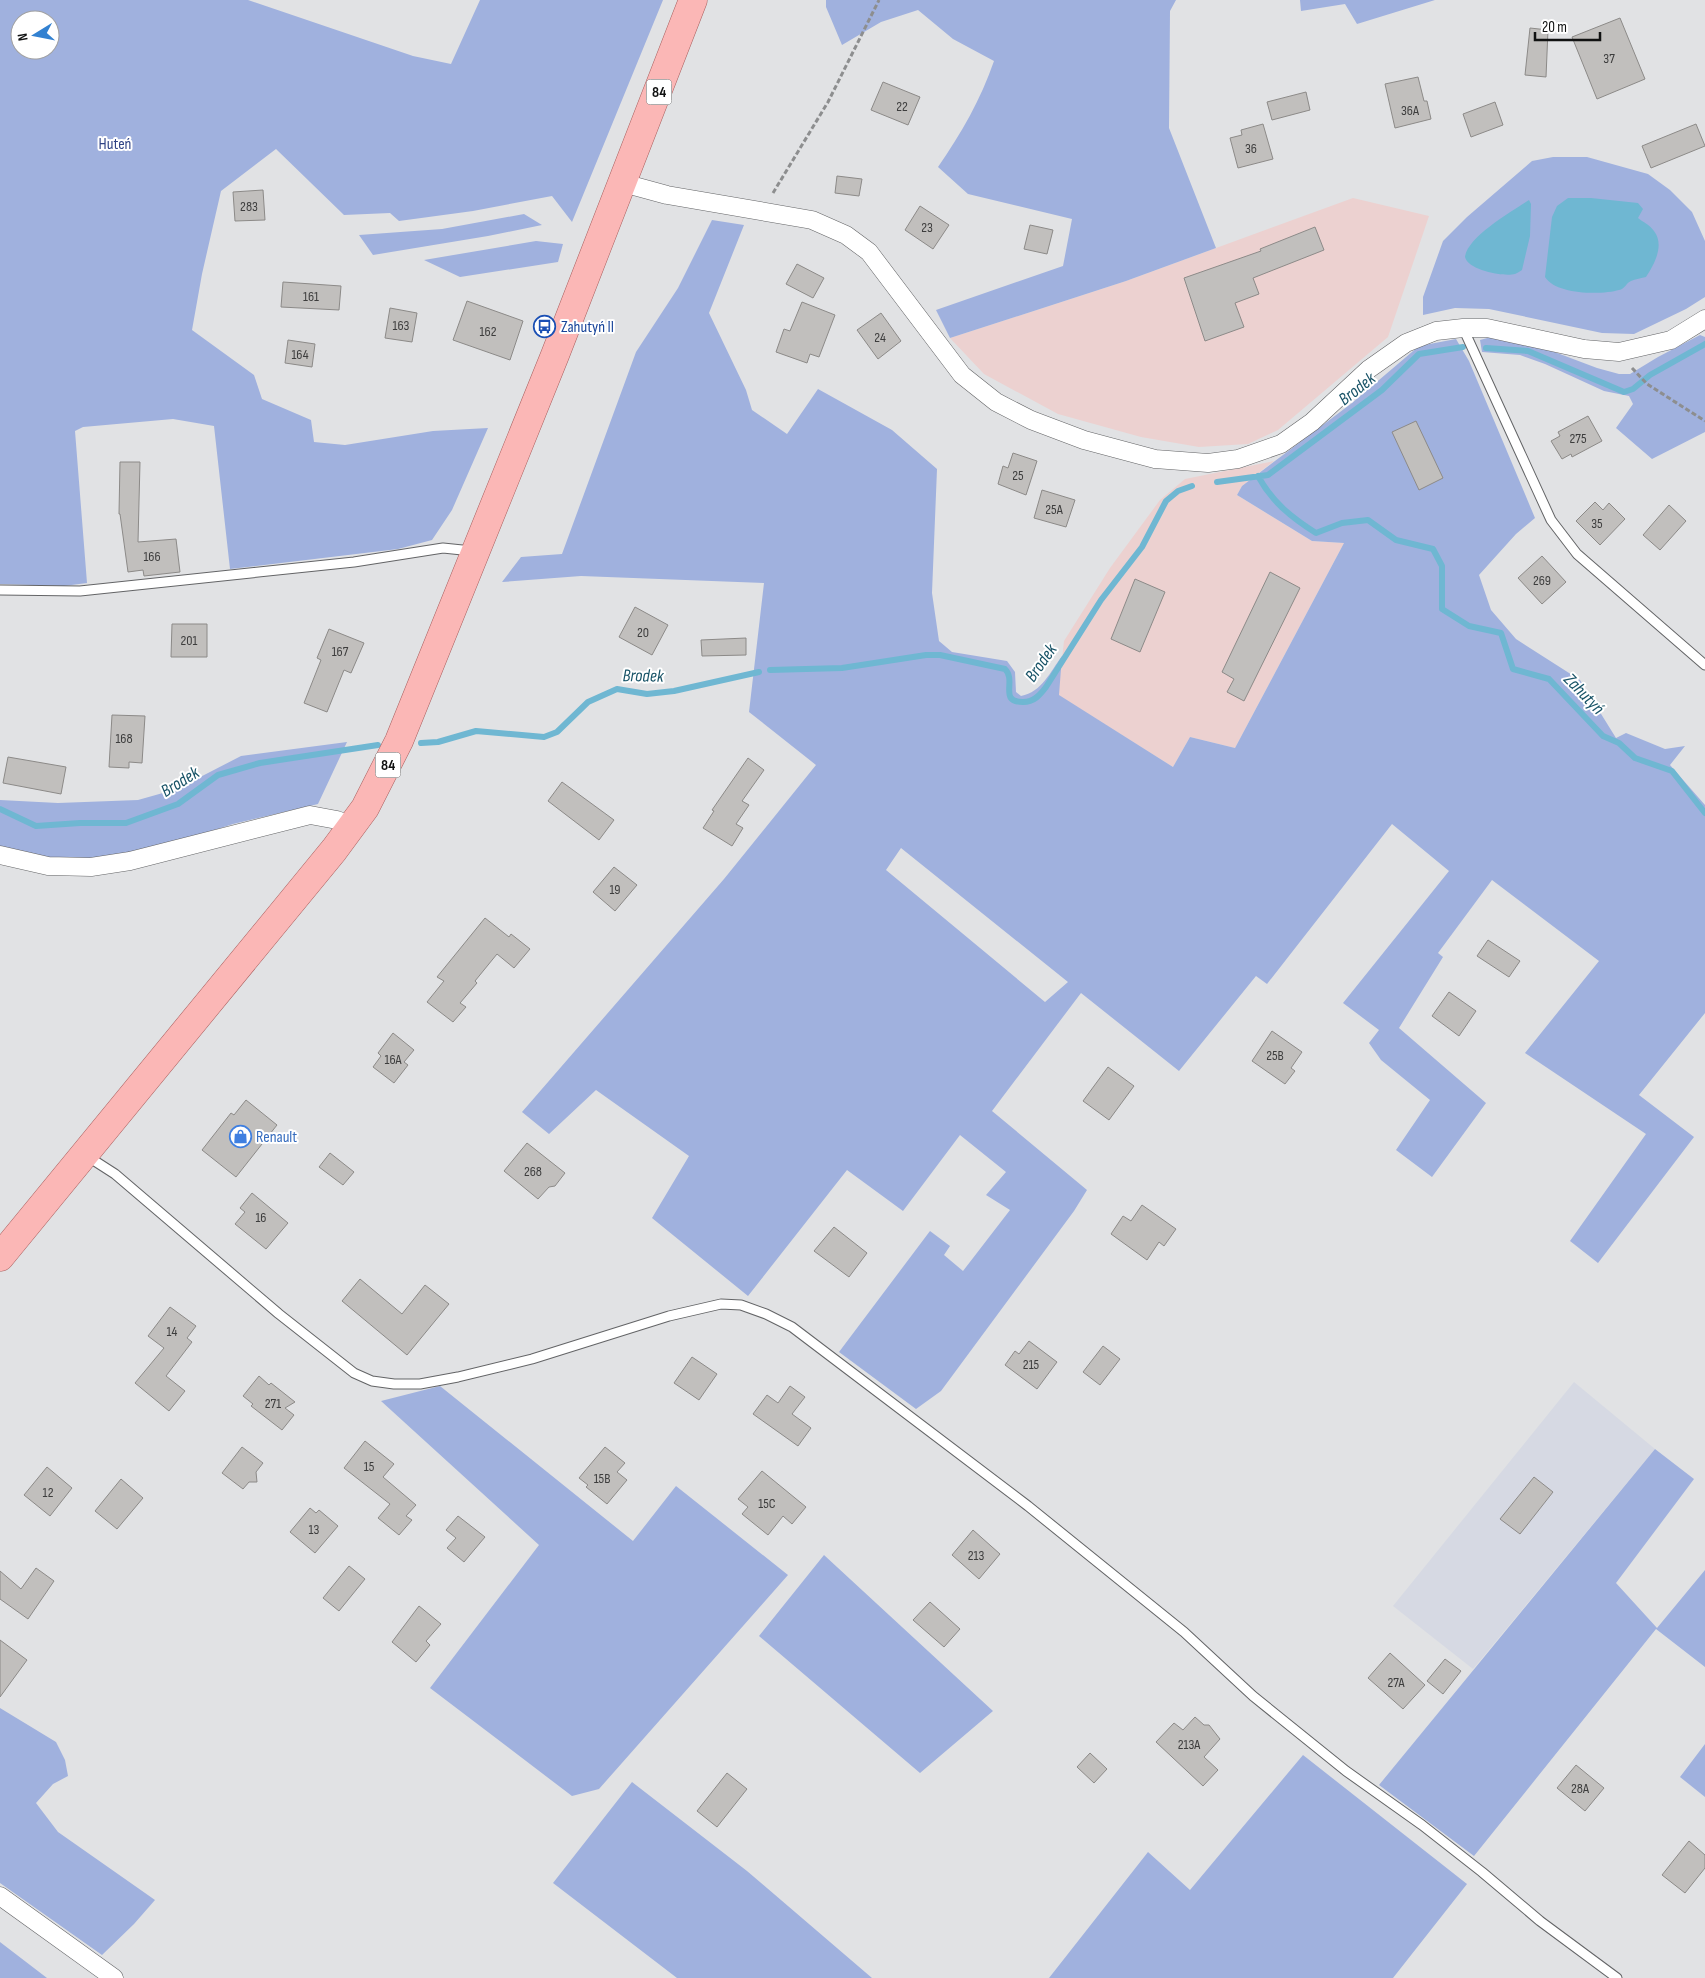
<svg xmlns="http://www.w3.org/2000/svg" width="1705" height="1978" viewBox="0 0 1705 1978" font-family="'Sofia Sans Condensed',sans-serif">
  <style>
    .built { fill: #d6d9e3 }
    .industrial { fill: #ecd1d0 }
    .green { fill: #a0b1de; fill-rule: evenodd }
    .water { fill: #6fb7d2 }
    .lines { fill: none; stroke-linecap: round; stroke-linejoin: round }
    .stream { stroke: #6fb7d2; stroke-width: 6 }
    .building { fill: #c1bfbd; stroke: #8c8a88 }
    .lane-casing { stroke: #636466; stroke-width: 11 }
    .street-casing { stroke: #636466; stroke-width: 19 }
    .primary-casing { stroke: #a85e5d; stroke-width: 29 }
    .path { stroke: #8d8e8f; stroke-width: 3; stroke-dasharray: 5 2.5; stroke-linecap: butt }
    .lane { stroke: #fff; stroke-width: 9 }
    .street { stroke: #fff; stroke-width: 18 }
    .primary { stroke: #fbb7b6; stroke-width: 28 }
    .labels { text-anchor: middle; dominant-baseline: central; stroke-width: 4; stroke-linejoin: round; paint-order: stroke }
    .number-label { font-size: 14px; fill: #3d3d3d }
    .shield { fill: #fff; stroke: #585959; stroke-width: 1 }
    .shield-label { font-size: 15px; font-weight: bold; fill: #111212 }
    .park-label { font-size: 16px; fill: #304485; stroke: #fff }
    .transit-label { font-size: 16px; fill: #164399; stroke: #fff; text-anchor: start }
    .shop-label { font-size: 16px; fill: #366cbe; stroke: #fff; text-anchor: start }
    .water-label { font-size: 18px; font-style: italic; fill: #185367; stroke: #fff }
  </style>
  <rect width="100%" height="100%" fill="#e1e2e4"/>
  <path class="built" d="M 1574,1382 L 1655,1449 L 1473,1669 L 1393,1606 Z"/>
  <path class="industrial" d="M 1353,198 L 1429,216 L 1388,337 L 1278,430 L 1248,444 L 1199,447 L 1141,437 L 1058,414 L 984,374 L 950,338 L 1126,281 Z
    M 1274,461 L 1242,486 L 1237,495 L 1312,541 L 1344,543 L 1235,748 L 1190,737 L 1173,767 L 1058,695 L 1064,641 L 1110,568 L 1160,500 L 1185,479 Z"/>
  <path class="green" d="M 0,0 L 248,0 L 413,56 L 451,64 L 480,0 L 663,0 L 572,222 L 552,196 L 473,211 L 399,221 L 390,213 L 344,215 L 276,149 L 221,191 L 202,274 L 192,330 L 254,375 L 262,399 L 311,420 L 314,442 L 345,445 L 433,431 L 488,428 L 452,510 L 432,540 L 398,549 L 230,569 L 214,426 L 173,419 L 83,427 L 75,431 L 87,583 L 64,586 L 0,584 ZM 20,20 L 50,20 L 50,50 L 20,50 Z
    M 826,0 L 1176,0 L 1170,11 L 1169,128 L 1216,248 L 1126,281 L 950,338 L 936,310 L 1063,266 L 1072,219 L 968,194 L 938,167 C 961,134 981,99 994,61 L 953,39 L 918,10 L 881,22 L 842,45 L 826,7 Z
    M 1300,0 L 1435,0 L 1357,24 L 1345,4 L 1301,11 Z
    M 1553,157 L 1587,157 L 1648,174 L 1670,190 L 1692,212 L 1705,241 L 1705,297 L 1686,309 L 1634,334 L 1602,333 L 1489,309 L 1455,308 L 1423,315 L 1423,297 L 1443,241 L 1467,217 L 1532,161 Z
    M 524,214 L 542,225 L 488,236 L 373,255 L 359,235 L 442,229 Z
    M 712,220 L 744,225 L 709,313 L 746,390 L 752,410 L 787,434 L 818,389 L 892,430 L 937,469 L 932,593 L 939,641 L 952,652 L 1007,661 L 1015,672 L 1016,692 L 1021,696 C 1042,692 1050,672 1062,656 L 1059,695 L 1173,767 L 1190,737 L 1235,748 L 1344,543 L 1312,541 L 1237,495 L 1242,486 L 1352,403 L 1419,346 L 1456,339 L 1469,361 L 1535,518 L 1516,534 L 1479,575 L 1491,610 L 1516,639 L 1580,680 L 1616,738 L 1626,733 L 1665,749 L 1685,746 L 1670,765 L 1705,805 L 1705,1013 L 1639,1095 L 1694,1137 L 1598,1263 L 1570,1241 L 1646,1134 L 1525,1053 L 1599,961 L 1492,880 L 1438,953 L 1443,957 L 1399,1028 L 1486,1103 L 1432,1177 L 1396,1150 L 1430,1100 L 1381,1060 L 1369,1043 L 1379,1030 L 1343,1003 L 1449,871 L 1392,824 L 1267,984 L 1256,976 L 1179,1071 L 1081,993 L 992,1111 L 1087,1190 L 1074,1211 L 941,1391 L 916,1409 L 839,1352 L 930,1231 L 950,1246 L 944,1255 L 963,1271 L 1010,1210 L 986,1195 L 1006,1172 L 960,1135 L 903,1211 L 847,1170 L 748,1296 L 652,1218 L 689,1156 L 596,1090 L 549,1134 L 522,1112 L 724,879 L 816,765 L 749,712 L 764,583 L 581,576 L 502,582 L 521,557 L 562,554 L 636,352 L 678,288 ZM 901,848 L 1068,982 L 1045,1002 L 886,870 Z
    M 536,241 L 563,244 L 558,262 L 460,277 L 424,260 Z
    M 1700,335 L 1705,337 L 1705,432 L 1652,459 L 1616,428 L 1633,404 L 1629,396 L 1604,391 L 1545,364 L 1520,355 L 1482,352 L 1480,340 L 1491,337 L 1544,348 L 1597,368 L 1619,374 L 1630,374 L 1658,357 Z
    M 347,742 L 318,804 L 233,824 L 165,846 L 104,860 L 61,861 L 9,850 L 0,846 L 0,800 L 58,803 L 138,800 L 177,789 L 241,756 Z
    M 440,1386 L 633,1541 L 676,1486 L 788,1575 L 599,1789 L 572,1796 L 430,1688 L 539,1545 L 381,1401 Z
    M 1655,1449 L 1694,1479 L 1616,1583 L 1657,1628 L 1705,1570 L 1705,1667 L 1656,1629 L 1474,1856 L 1379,1785 Z
    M 824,1555 L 993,1711 L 920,1773 L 759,1636 Z
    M 0,1708 L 56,1742 L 65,1760 L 68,1776 L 53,1784 L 36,1803 L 58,1832 L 155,1900 L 134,1924 L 102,1955 L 0,1883 Z
    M 1705,1744 L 1705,1797 L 1680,1777 Z
    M 1303,1755 L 1467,1884 L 1393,1978 L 1049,1978 L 1148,1852 L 1190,1890 Z
    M 632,1782 L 747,1871 L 872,1978 L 677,1978 L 553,1883 Z
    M 0,1942 L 47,1978 L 0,1978 Z"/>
  <path class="water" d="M 1568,198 L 1591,198 L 1638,203 L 1643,209 L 1638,218 C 1643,222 1650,225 1654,231 C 1665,245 1654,265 1646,277 C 1642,278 1635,279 1631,281 C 1626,283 1625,289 1619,290 C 1602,295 1556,295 1545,277 L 1552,217 L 1557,206 Z
    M 1529,200 L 1531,204 L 1530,236 L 1522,270 C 1520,271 1518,273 1515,274 C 1503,277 1468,270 1465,257 C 1467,237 1512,211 1529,200 Z"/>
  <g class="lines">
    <path class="stream" d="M 1486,348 L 1528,351 L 1624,392 L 1633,389 L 1650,375 L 1705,344
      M 1258,476 C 1272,502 1292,518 1316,533 L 1342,523 L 1368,520 L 1396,540 L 1433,549 L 1442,566 L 1442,609 L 1469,626 L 1501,633 L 1513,669 L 1549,679 L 1603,736 L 1619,743 L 1635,758 L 1672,771 L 1705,813
      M 1217,482 L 1268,475 L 1382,390 L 1419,354 L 1463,347
      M 770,670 L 842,668 L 926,655 L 940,655 L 1005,669 C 1017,681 998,702 1023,702 C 1034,702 1040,695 1046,687 L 1101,600 L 1142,547 L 1166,501 L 1178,491 L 1192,486
      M 421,743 L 438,742 L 476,731 L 544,737 L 557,732 L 588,702 L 617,689 L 647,694 L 674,691 L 759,672
      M 0,809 L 36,826 L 80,823 L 126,823 L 178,804 L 218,775 L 260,763 L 378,745"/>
  </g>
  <path class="building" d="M 1620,18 L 1645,79 L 1597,99 L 1572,37 Z
    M 1530,28 L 1548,30 L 1546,77 L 1525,75 Z
    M 1418,77 L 1424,101 L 1427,101 L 1431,119 L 1395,128 L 1385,84 Z
    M 883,82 L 920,97 L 908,125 L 871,110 Z
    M 1306,92 L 1310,110 L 1272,120 L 1267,102 Z
    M 1495,102 L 1503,125 L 1471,137 L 1463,114 Z
    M 1263,124 L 1273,159 L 1238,168 L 1230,138 L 1242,135 L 1241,130 Z
    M 1696,124 L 1705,146 L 1651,168 L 1642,146 Z
    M 837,176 L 862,179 L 859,196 L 835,193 Z
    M 263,190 L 265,220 L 235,221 L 233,192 Z
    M 920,206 L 949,225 L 933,249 L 905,230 Z
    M 1030,225 L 1053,230 L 1047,254 L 1024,249 Z
    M 1315,227 L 1324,250 L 1253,278 L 1259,294 L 1235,303 L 1244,327 L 1205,341 L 1184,278 L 1261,251 L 1260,249 Z
    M 797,264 L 824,278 L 813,298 L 786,284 Z
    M 283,282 L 341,286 L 339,310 L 281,307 Z
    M 467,301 L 523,321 L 510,360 L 453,340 Z
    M 802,302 L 835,315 L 819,357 L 810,354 L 807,363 L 776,352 L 784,329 L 790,331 Z
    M 390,308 L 417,313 L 412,342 L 385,338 Z
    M 881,313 L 901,341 L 878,359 L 857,330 Z
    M 288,340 L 315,344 L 312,367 L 285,363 Z
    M 1588,416 L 1602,441 L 1572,457 L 1571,454 L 1562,459 L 1551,441 L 1560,436 L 1558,432 Z
    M 1416,421 L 1443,478 L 1419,490 L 1392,432 Z
    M 1013,453 L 1037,461 L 1026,495 L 998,484 L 1003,466 L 1008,468 Z
    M 120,462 L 140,462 L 138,542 L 176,539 L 180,572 L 144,576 L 143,570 L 128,572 L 120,514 L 119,514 Z
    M 1042,490 L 1075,500 L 1066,527 L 1034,518 Z
    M 1595,502 L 1603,510 L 1609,503 L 1625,519 L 1600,545 L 1576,521 Z
    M 1669,505 L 1686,521 L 1660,550 L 1643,535 Z
    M 1542,556 L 1566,582 L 1542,604 L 1518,578 Z
    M 1270,572 L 1300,588 L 1244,701 L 1227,692 L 1234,679 L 1222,672 Z
    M 1135,579 L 1165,592 L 1140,652 L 1111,639 Z
    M 635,607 L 668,625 L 652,655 L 619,637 Z
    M 172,624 L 207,624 L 207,657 L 171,657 Z
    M 329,629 L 364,643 L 351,673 L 344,670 L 327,712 L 304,703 L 321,660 L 317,658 Z
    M 746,638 L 746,655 L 702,656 L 701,640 Z
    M 112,715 L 145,716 L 142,763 L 129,762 L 129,768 L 109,767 Z
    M 8,757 L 66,767 L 61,794 L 3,783 Z
    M 748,758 L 764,770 L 742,801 L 749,805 L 736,824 L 743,828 L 732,846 L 703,828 L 714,811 L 712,810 Z
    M 562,782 L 614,820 L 599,840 L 548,801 Z
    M 614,867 L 637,885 L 615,911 L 593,892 Z
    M 485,918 L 509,937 L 511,934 L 530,949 L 514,968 L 497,954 L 475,981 L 477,983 L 460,1003 L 466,1007 L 453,1022 L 427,1002 L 444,981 L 437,977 Z
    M 1488,940 L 1520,961 L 1509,977 L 1477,956 Z
    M 1449,992 L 1476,1011 L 1459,1036 L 1432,1016 Z
    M 1272,1031 L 1302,1052 L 1291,1068 L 1295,1071 L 1285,1084 L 1252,1061 Z
    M 393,1033 L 414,1050 L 404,1062 L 408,1065 L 394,1083 L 373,1067 L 381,1056 L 378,1053 Z
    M 1108,1067 L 1134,1086 L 1109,1120 L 1083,1101 Z
    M 246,1100 L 277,1125 L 236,1177 L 202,1150 L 231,1113 L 234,1115 Z
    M 527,1143 L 565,1173 L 555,1186 L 549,1187 L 538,1199 L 504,1171 Z
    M 330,1153 L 354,1172 L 343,1185 L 319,1167 Z
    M 252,1193 L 288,1223 L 266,1249 L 235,1224 L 245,1212 L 240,1208 Z
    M 1142,1205 L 1176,1229 L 1164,1246 L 1159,1242 L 1147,1260 L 1111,1234 L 1123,1216 L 1131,1221 Z
    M 834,1227 L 867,1253 L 849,1277 L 814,1251 Z
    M 360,1279 L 402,1314 L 425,1285 L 449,1304 L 407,1355 L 342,1301 Z
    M 170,1307 L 196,1326 L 187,1338 L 192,1342 L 166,1376 L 185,1391 L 169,1411 L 135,1383 L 164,1348 L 148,1336 Z
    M 1029,1341 L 1057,1362 L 1037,1389 L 1005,1365 L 1015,1351 L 1019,1354 Z
    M 1103,1346 L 1120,1359 L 1100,1385 L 1083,1372 Z
    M 692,1357 L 717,1374 L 699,1400 L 674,1383 Z
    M 259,1376 L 269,1385 L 271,1383 L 295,1402 L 285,1408 L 294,1415 L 282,1430 L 251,1406 L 253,1404 L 243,1396 Z
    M 790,1386 L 805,1397 L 792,1414 L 811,1428 L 798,1446 L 753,1414 L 767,1395 L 778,1403 Z
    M 365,1441 L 394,1464 L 383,1477 L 416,1505 L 406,1516 L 412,1520 L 399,1535 L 378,1518 L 390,1504 L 344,1468 Z
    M 242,1447 L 263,1463 L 256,1472 L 257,1482 L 249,1482 L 243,1489 L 222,1473 Z
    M 605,1447 L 625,1463 L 617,1472 L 627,1480 L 607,1504 L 586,1487 L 588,1485 L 579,1478 Z
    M 47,1467 L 72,1488 L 50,1516 L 24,1495 Z
    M 762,1471 L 806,1507 L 792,1524 L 783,1516 L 768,1535 L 742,1514 L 748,1507 L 738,1499 Z
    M 1534,1477 L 1553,1492 L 1520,1534 L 1500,1519 Z
    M 121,1479 L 143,1498 L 117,1529 L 95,1511 Z
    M 310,1508 L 316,1513 L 319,1510 L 338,1526 L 315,1553 L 290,1532 Z
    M 458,1516 L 485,1537 L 464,1562 L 447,1548 L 456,1538 L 446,1530 Z
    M 973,1530 L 1000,1554 L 979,1579 L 952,1555 Z
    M 349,1566 L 365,1579 L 339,1611 L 323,1598 Z
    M 36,1568 L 54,1581 L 28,1619 L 0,1599 L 0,1571 L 21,1589 Z
    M 930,1602 L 960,1629 L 944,1647 L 913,1620 Z
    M 419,1606 L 441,1624 L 426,1641 L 430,1645 L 416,1662 L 392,1642 Z
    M 0,1640 L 27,1660 L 0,1697 Z
    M 1390,1653 L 1425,1685 L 1403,1709 L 1368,1678 Z
    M 1445,1659 L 1461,1671 L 1443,1694 L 1427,1681 Z
    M 1195,1717 L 1204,1725 L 1209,1725 L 1220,1739 L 1204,1757 L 1218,1770 L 1203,1786 L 1156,1742 L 1174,1723 L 1183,1730 Z
    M 1090,1753 L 1107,1769 L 1094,1783 L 1077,1767 Z
    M 1576,1765 L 1604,1788 L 1585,1811 L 1557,1788 Z
    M 727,1773 L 747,1789 L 717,1827 L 697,1811 Z
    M 1689,1841 L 1705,1855 L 1705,1868 L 1685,1893 L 1662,1875 Z"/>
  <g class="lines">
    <defs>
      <path id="lane" d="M 1463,328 L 1551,520 L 1577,554 L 1705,665
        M 0,590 L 80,591 L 354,562 L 443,548 L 472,551
        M 87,1156 L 115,1174 L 279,1314 L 354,1373 L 372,1381 L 394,1384 L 420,1384 L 458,1377 L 532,1359 L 669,1316 L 721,1304 L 741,1305 L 766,1314 L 792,1327 L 1028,1506 L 1184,1632 L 1253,1696 L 1346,1771 L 1422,1825 L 1482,1872 L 1540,1921 L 1617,1978"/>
      <path id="street" d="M 623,183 L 667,195 L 812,220 L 846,235 L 869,252 L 962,375 L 996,402 L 1031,420 L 1084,440 L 1155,459 L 1208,463 L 1238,459 L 1281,444 L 1312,422 L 1369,369 L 1406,343 L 1436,331 L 1463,328 L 1487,328 L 1584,349 L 1619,352 L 1671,340 L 1705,319
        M 0,855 L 48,866 L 91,867 L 130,861 L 310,815 L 337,820 L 352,827
        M 0,1896 L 114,1978"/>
      <path id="primary" d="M 0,1257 L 334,850 L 365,808 L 399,741 L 555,355 L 693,0"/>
    </defs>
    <use href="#lane" class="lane-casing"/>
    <use href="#street" class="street-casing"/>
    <use href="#primary" class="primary-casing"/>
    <path class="path" d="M 773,193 L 828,102 L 879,0
      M 1632,368 L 1647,384 L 1705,421"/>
    <use href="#lane" class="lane"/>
    <use href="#street" class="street"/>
    <use href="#primary" class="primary"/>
  </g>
  <defs>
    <symbol id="bus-ring" viewBox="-11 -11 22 22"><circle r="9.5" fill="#fff" stroke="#1a4fb4" stroke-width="1.5"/><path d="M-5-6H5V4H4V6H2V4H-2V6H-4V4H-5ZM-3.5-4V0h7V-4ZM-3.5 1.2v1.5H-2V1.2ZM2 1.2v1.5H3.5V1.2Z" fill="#1a4fb4"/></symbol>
    <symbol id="shop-ring" viewBox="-11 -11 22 22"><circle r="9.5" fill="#fff" stroke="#3f7fe0" stroke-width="1.5"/><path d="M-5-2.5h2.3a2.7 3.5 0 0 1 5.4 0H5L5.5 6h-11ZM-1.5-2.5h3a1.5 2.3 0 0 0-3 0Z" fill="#3f7fe0"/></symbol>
  </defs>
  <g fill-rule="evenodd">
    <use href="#bus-ring" x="532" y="314" width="25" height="25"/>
    <use href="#shop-ring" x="228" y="1124" width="25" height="25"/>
  </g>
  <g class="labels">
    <g class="number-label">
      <text x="1609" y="58">37</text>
      <text x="902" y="106">22</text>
      <text x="1410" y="110">36A</text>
      <text x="1251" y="148">36</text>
      <text x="249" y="206">283</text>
      <text x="927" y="227">23</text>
      <text x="311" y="296">161</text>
      <text x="401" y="325">163</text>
      <text x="488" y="331">162</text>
      <text x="880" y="337">24</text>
      <text x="300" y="354">164</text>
      <text x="1578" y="438">275</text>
      <text x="1018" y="475">25</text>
      <text x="1054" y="509">25A</text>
      <text x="1597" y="523">35</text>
      <text x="152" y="556">166</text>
      <text x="1542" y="580">269</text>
      <text x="643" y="632">20</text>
      <text x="189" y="640">201</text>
      <text x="340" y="651">167</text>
      <text x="124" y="738">168</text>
      <text x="615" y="889">19</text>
      <text x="1275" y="1055">25B</text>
      <text x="393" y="1059">16A</text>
      <text x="533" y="1171">268</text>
      <text x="261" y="1217">16</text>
      <text x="172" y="1331">14</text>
      <text x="1031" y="1364">215</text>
      <text x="273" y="1403">271</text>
      <text x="369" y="1466">15</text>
      <text x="602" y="1478">15B</text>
      <text x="48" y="1492">12</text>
      <text x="767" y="1503">15C</text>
      <text x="314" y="1529">13</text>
      <text x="976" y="1555">213</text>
      <text x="1396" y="1682">27A</text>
      <text x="1189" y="1744">213A</text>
      <text x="1580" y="1788">28A</text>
    </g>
    <g class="shield">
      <rect x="646.5" y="79.5" width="25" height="25" rx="4"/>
      <rect x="375.5" y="752.5" width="25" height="25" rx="4"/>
    </g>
    <g class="shield-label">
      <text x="659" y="92">84</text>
      <text x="388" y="765">84</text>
    </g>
    <g class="park-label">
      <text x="115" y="144">Huteń</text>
    </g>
    <g class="transit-label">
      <text x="561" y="327">Zahutyń II</text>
    </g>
    <g class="shop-label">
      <text x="256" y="1137">Renault</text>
    </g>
    <g class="water-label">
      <text transform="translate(1357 389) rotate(-38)">Brodek</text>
      <text transform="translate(1041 663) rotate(-55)">Brodek</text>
      <text transform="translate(643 676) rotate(1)">Brodek</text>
      <text transform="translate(1584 694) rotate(46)">Zahutyń</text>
      <text transform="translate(180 782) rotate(-32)">Brodek</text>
    </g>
  </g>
  <g transform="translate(35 35) rotate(260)"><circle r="24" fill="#ffffff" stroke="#a0a0a0"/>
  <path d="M0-4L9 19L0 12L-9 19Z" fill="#3281d1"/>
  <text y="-8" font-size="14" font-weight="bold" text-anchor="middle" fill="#111212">N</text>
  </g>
  <path d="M1535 32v8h65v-8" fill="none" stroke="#111212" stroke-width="2.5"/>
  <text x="1542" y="32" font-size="15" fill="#111212" stroke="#ffffff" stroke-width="4" paint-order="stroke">20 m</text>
</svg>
